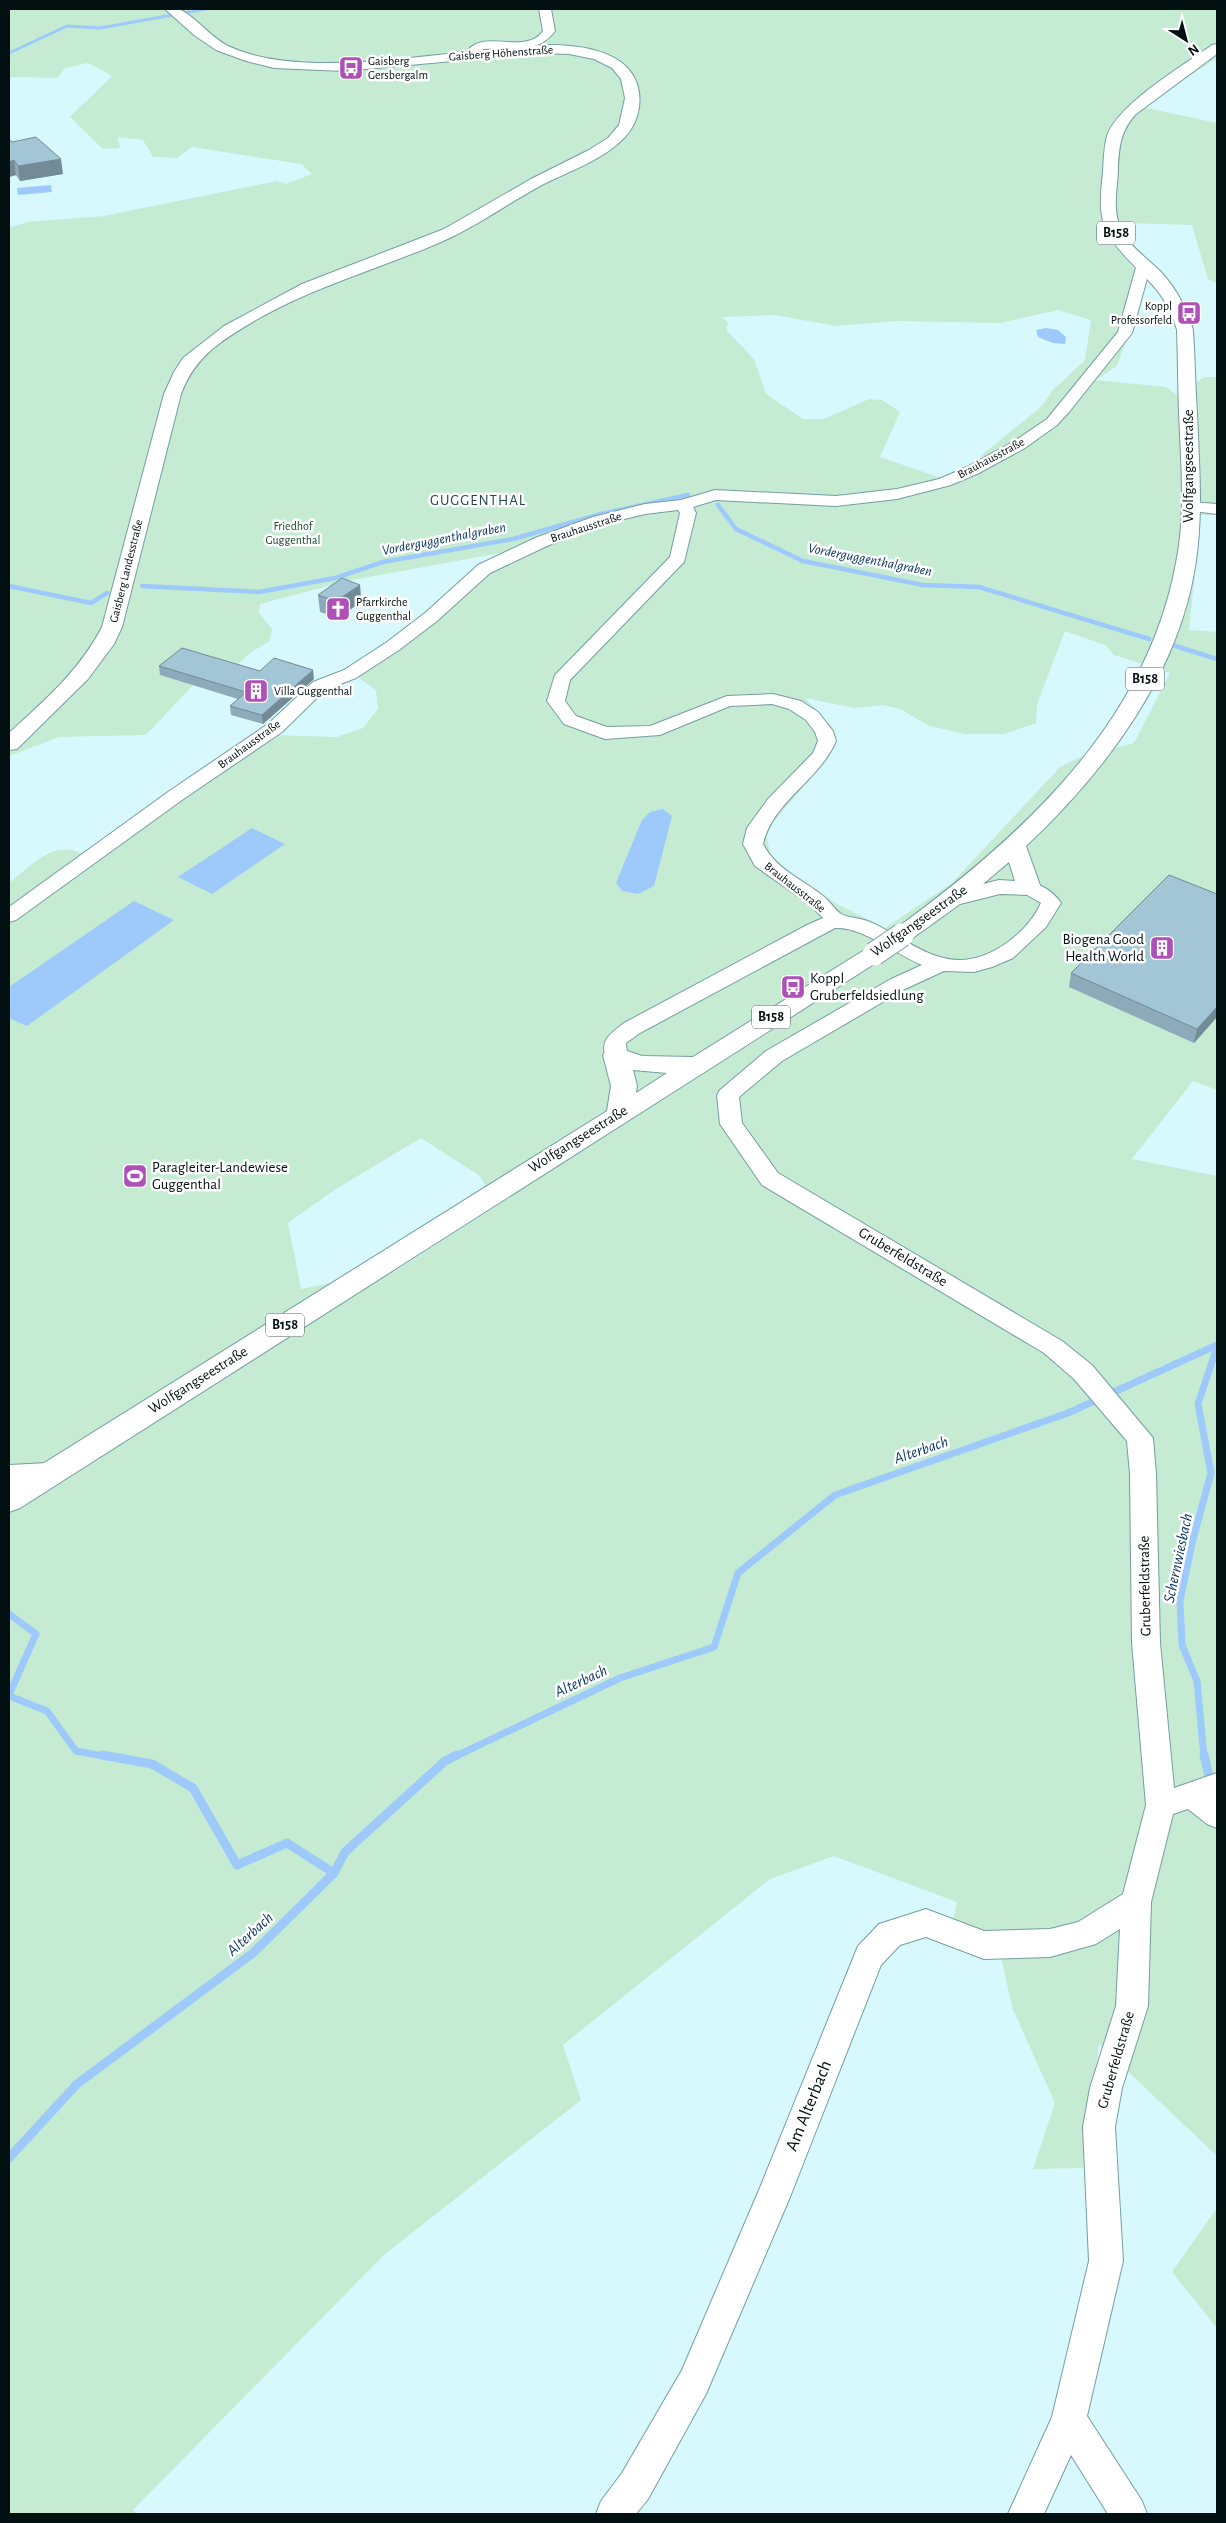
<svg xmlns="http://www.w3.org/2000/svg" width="1226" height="2523" viewBox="0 0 1226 2523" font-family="'Alegreya Sans',sans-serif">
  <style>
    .green { fill: #c5ebd3; fill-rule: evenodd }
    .water { fill: #9ec9fb }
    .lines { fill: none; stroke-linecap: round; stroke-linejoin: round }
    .stream-far3 { stroke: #9ec9fb; stroke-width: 3 }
    .stream-far2 { stroke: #9ec9fb; stroke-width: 4.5 }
    .stream-far1 { stroke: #9ec9fb; stroke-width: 7 }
    .stream { stroke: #9ec9fb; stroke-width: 9 }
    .street-casing { stroke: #759da2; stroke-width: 2 }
    .secondary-casing { stroke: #759da2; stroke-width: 2 }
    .primary-casing { stroke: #759da2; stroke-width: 2 }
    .street { fill: #fff; fill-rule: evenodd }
    .secondary { fill: #fff; fill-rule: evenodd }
    .primary { fill: #fff; fill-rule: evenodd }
    .primary-bridge-casing { stroke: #759da2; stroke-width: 25; stroke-linecap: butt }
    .primary-bridge { stroke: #fff; stroke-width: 23 }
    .wall { fill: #8caab9 }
    .shaded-wall { fill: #728b96 }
    .building { fill: #a3c6d7; stroke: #728b96 }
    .labels { text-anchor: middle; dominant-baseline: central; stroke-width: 5; stroke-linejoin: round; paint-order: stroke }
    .far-street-label { font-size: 12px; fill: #031012; stroke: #fff }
    .far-poi-label { font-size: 12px; fill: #031012; stroke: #fff; text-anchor: start }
    .far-park-label { font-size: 12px; fill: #184930; stroke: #fff }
    .shield { fill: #fff; stroke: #4f5859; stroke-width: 1 }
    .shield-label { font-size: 14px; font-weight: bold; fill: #031012 }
    .far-water-label { font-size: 14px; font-style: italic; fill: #0b3764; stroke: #fff }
    .street-label { font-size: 15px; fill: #031012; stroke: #fff }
    .far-quarter-label { font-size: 15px; letter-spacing: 1px; fill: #22484c; stroke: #fff }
    .poi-label { font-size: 15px; fill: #031012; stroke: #fff; text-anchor: start }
    .water-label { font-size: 16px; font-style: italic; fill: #0b3764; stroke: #fff }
    .near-street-label { font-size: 18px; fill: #031012; stroke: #fff }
  </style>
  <rect width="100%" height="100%" fill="#d7f9fd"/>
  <path class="green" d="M 9,9 L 1217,9 L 1217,61 L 1214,60 L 1142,107 L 1217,123 L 1217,283 L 1208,279 L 1192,225 L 1097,222 L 1141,277 L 1139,322 L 1133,322 L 1117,366 L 1096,380 L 1166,387 L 1178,396 L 1204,377 L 1217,377 L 1217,515 L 1201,515 L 1189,630 L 1217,632 L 1217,1090 L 1193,1081 L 1132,1159 L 1217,1176 L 1217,1783 L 1196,1809 L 1217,1827 L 1217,2156 L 1099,2044 L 1083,2168 L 1033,2169 L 1055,2103 L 1012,2007 L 996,1934 L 953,1920 L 957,1902 L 834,1856 L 770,1879 L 563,2045 L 581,2100 L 384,2255 L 133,2510 L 137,2514 L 9,2514 L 9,883 C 36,862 58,834 92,860 L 271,735 L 337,737 L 363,728 L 378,709 L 376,690 L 355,675 L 517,550 L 347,581 L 260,604 L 259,613 L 272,629 L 270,641 L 250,653 L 237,665 L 213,664 L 146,735 L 59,737 L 9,756 L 9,228 L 27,222 L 104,216 L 277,181 L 286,184 L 312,174 L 301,164 L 192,147 L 177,158 L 153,157 L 143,140 L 118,137 L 120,148 L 103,149 L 70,117 L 112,76 L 88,63 L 65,68 L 58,78 L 9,77 L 11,67 L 9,66 ZM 1058,310 L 1091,320 L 1085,360 L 1052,391 L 1042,406 L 983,454 L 978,465 L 947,480 L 880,457 L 900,412 L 882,400 L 869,399 L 824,419 L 803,419 L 766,394 L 754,359 L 726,330 L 728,323 L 722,317 L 774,315 L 837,326 L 896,321 L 1001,323 ZM 1065,631 L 1105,645 L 1114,655 L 1170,673 L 1134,743 L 1081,757 L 1060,767 L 952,883 L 885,928 L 839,905 L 771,861 L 766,830 L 825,762 L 833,728 L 805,698 L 854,708 L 883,705 L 900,709 L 929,726 L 965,734 L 1004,734 L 1036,723 L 1037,704 ZM 421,1138 L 480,1176 L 496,1206 L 397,1270 L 301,1289 L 288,1223 L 336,1189 Z
    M 1217,2208 L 1217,2328 L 1172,2272 Z"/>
  <path class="water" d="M 51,185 L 52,192 L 18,195 L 17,188 Z
    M 1046,328 L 1058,330 L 1066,337 L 1065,344 L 1053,343 L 1038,337 L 1036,330 Z
    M 663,809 L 672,816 L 654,886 L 638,894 L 622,891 L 616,883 L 642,820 L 650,812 Z
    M 252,828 L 285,844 L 212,894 L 178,877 Z
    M 134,901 L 174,920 L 27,1026 L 9,1018 L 9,987 Z"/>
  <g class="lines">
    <path class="stream-far3" d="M 9,53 L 67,26 L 100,28 L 206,9"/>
    <path class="stream-far2" d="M 718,505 L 736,529 L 803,561 L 923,585 L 979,587 L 1149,639
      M 9,586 L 91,603 L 107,593
      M 142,586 L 259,592 L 335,578 L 383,562 L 513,539 L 601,514 L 688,495
      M 1175,646 L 1217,659"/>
    <path class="stream-far1" d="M 9,1614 L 36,1634 L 9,1695
      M 9,1696 L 47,1711 L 76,1751 L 109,1757
      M 454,1757 L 620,1678 L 714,1647 L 738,1573 L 835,1495 L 1068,1413 L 1217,1345
      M 1204,1757 L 1197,1681 L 1182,1645 L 1180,1601 L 1192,1543 L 1211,1473 L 1198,1404 L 1217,1347"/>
    <path class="stream" d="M 102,1755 L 152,1764 L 193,1788 L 237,1865 L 287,1843 L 334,1873
      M 1204,1755 L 1209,1776
      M 9,2158 L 77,2084 L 253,1953 L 334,1873 L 345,1852 L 445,1761 L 457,1755"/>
    <defs>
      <path id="street" d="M 539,9 L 551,9 L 555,31 C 538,55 508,47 483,49 L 480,57 L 472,57 L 469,49 C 486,30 526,55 543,31 Z
        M 1144,260 L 1151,264 L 1132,333 L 1069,412 L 1057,425 L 1025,448 L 979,473 L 951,485 L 897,499 L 836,506 L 716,500 L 693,507 L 696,513 L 684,562 L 570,680 L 565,701 L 576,716 L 607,727 L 650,726 L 727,696 L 773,694 L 801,701 L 818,712 L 833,731 L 836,741 C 819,781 773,801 763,844 C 776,869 800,878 822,895 C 829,900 834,909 841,914 C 848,918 862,918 870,922 C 900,935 927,960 960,960 C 992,960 1028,932 1041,903 L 1022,892 L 1019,888 L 1022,884 C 1037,880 1053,891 1061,903 L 1046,927 L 1013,958 L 992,967 L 974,972 L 944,971 L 905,989 L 782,1061 L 739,1097 L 742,1123 L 778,1173 L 1062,1341 L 1092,1365 L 1153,1438 L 1156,1474 L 1160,1643 L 1174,1788 L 1217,1773 L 1217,1828 L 1207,1824 L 1188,1809 L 1173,1814 L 1151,1902 L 1148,2006 L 1122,2088 L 1115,2127 L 1123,2261 L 1087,2416 L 1142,2501 L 1147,2514 L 1108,2514 L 1071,2455 L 1044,2514 L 1008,2514 L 1052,2417 L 1089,2261 L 1083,2127 L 1090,2088 L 1116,2006 L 1120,1929 L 1096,1944 L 1050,1957 L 984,1959 L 926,1937 L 900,1945 L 881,1965 L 790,2197 L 706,2394 L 648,2499 L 636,2514 L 596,2514 L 601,2501 L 622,2473 L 682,2370 L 759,2190 L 858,1946 L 879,1924 L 926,1909 L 984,1931 L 1050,1929 L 1078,1922 L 1123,1894 L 1146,1805 L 1132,1643 L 1130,1474 L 1127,1441 L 1074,1379 L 1044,1353 L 762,1185 L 720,1124 L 717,1095 L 720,1090 L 766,1051 L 891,979 L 922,965 C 897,955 862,926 835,928 L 640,1033 L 626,1043 L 627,1055 L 624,1060 L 616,1062 L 608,1060 C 597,1042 611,1033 624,1023 L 807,925 L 823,918 L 809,904 L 755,866 L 743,844 L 747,828 L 768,799 L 813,753 L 818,741 L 815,732 L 806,720 L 789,709 L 772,704 L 730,706 L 660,735 L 605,739 L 564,724 L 547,701 L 555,675 L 670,557 L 680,513 L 678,510 L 645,514 L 604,524 L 547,546 L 490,573 L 437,621 L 399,650 L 356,678 L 325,690 L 282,732 L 182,800 L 16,920 L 9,922 L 9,907 L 168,792 L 268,724 L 313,682 L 344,670 L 387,642 L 425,613 L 478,565 L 535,538 L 593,517 L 645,504 L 681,500 L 715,490 L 836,496 L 897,489 L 939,479 L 967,467 L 1013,442 L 1047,419 L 1118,332 L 1137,264 Z
        M 1191,502 L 1217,504 L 1217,514 L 1185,510 L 1183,507 Z"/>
      <path id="secondary" d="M 165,9 C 170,9 176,8 181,10 C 198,19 210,37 228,46 C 256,59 288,62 318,63 C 374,64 431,55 486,50 C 517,47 548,42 579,47 C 599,50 623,57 634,77 C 644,96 640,121 625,137 C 602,161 569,171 540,186 C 507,204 476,227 441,242 C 379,269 315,286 256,320 C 222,340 195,356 181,394 L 122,627 L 114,644 L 88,679 L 17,749 L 9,750 L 9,733 C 44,701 80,670 102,627 L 164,394 L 174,372 L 183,358 L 224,326 L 302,284 L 444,229 L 531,179 L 587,151 L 608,138 L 619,125 L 625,98 L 621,79 L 612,68 L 594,59 L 569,54 L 539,53 L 344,71 L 274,68 L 246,61 L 216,50 L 194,35 Z
        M 48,1463 L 59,1467 L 63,1475 L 59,1483 L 48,1487 L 9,1489 L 9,1465 Z"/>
      <path id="primary" d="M 1217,44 L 1217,54 L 1136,114 C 1121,130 1119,146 1118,167 C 1118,185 1113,203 1118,221 C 1124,243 1146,257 1162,273 C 1177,290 1187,309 1193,330 C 1195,358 1195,386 1197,413 C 1199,463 1203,512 1196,561 C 1180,673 1106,771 1026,846 L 1041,888 L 1037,893 L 1029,895 L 1000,894 L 960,904 L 910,940 L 902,942 L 894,940 L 890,935 L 894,930 C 1020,838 1146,725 1176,563 C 1186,514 1181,463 1179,413 C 1178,385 1178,358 1177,330 C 1164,284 1136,274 1111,239 C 1099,221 1100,201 1102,181 C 1104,166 1103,150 1107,136 C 1118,104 1184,65 1212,45 ZM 1009,862 L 1015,881 L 999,880 L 983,884 Z
        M 874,947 L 882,949 L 886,954 L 882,959 L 20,1508 L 9,1512 L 9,1485 L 607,1111 L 611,1086 L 603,1055 L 607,1049 L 616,1047 L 642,1056 L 693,1057 L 866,949 ZM 633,1070 L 667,1073 L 636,1093 L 637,1086 Z"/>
    </defs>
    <use href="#street" class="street-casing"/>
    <use href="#secondary" class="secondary-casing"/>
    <use href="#primary" class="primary-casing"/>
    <use href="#street" class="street"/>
    <use href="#secondary" class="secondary"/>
    <use href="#primary" class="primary"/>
    <defs>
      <path id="primary-bridge" d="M 874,954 L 902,935"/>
    </defs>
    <use href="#primary-bridge" class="primary-bridge-casing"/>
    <use href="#primary-bridge" class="primary-bridge"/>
  </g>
  <path class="wall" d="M 9,139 L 12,142 L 63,174 L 20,181 L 16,175 L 9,177 Z
    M 360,585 L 361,602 L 338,618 L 320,612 L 318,595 Z
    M 159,666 L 260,671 L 314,679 L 263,724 L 231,715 L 230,706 L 238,699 L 160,675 Z
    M 1217,894 L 1217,1017 L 1194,1043 L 1069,987 L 1071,973 Z"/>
  <path class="shaded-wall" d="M 61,159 L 63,174 L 20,181 L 18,166 Z
    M 14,160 L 16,175 L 9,177 L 9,162 Z
    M 360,585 L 361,602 L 338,618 L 336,601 Z
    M 313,670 L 314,679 L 263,724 L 262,715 Z
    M 1217,1007 L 1217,1017 L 1194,1043 L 1197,1029 Z"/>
  <path class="building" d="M 36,137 L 61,159 L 18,166 L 14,160 L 9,162 L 9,139 L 12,142 Z
    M 342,578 L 360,585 L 336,601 L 318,595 Z
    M 182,648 L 260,671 L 274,658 L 313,670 L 262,715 L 230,706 L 246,692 L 159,666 Z
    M 1169,875 L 1217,894 L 1217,1007 L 1197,1029 L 1071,973 Z"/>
  <defs>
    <symbol id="bus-square" viewBox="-11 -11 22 22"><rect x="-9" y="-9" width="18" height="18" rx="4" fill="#af50b9" stroke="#fff"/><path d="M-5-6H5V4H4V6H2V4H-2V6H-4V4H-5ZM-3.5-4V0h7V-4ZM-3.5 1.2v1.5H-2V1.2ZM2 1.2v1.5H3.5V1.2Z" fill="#fff"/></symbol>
    <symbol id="church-square" viewBox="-11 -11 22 22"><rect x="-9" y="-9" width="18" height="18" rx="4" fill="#af50b9" stroke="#fff"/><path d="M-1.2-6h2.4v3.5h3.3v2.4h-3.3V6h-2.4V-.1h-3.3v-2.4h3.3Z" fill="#fff"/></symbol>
    <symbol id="building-square" viewBox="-11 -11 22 22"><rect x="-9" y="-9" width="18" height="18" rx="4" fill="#af50b9" stroke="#fff"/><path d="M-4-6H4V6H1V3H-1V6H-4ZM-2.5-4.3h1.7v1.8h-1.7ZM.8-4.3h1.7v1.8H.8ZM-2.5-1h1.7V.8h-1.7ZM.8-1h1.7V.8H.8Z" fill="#fff"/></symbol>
    <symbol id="stadium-square" viewBox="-11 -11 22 22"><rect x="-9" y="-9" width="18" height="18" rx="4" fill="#af50b9" stroke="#fff"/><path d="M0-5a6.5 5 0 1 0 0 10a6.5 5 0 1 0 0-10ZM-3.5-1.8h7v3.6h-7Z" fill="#fff"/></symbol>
  </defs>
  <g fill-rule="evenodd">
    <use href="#bus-square" x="337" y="54" width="28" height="28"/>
    <use href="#bus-square" x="1175" y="299" width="28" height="28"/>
    <use href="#church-square" x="324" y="595" width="28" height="28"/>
    <use href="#building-square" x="242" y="677" width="28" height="28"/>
    <use href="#building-square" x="1148" y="934" width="28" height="28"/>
    <use href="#bus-square" x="779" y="973" width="28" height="28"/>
    <use href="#stadium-square" x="121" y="1162" width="28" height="28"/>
  </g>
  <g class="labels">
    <g class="far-street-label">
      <text transform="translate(501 53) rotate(-4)">Gaisberg Höhenstraße</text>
      <text transform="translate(991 458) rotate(-28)">Brauhausstraße</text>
      <text transform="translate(586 527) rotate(-18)">Brauhausstraße</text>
      <text transform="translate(126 571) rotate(-76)">Gaisberg Landesstraße</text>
      <text transform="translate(249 744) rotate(-36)">Brauhausstraße</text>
      <text transform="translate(795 887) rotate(38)">Brauhausstraße</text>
    </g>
    <g class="far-poi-label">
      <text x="368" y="61">Gaisberg<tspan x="368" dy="14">Gersbergalm</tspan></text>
      <text x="1172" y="306" text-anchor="end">Koppl<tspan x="1172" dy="14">Professorfeld</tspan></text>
      <text x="356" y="602">Pfarrkirche<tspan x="356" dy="14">Guggenthal</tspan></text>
      <text x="274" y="691">Villa Guggenthal</text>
    </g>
    <g class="far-park-label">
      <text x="293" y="526">Friedhof<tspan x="293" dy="14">Guggenthal</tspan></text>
    </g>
    <g class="shield">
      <rect x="1097" y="221.5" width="38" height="23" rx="4"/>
      <rect x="1126" y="667.5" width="38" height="23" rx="4"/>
      <rect x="752" y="1005.5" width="38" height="23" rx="4"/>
      <rect x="266" y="1313.5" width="38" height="23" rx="4"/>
    </g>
    <g class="shield-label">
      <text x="1116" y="233">B158</text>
      <text x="1145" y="679">B158</text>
      <text x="771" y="1017">B158</text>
      <text x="285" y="1325">B158</text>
    </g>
    <g class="far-water-label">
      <text transform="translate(444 539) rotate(-11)">Vorderguggenthalgraben</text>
      <text transform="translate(870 560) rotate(11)">Vorderguggenthalgraben</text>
    </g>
    <g class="street-label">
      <text transform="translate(1188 466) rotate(-90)">Wolfgangseestraße</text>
      <text transform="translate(919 921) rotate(-35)">Wolfgangseestraße</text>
      <text transform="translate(578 1139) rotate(-32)">Wolfgangseestraße</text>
      <text transform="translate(903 1257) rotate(31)">Gruberfeldstraße</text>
      <text transform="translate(198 1380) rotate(-32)">Wolfgangseestraße</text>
      <text transform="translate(1145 1586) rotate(-91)">Gruberfeldstraße</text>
      <text transform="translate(1116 2060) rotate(-74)">Gruberfeldstraße</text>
    </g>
    <g class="far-quarter-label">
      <text x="478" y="500">GUGGENTHAL</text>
    </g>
    <g class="poi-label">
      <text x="1144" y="939" text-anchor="end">Biogena Good<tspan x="1144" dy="17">Health World</tspan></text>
      <text x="810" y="978">Koppl<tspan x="810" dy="17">Gruberfeldsiedlung</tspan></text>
      <text x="152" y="1167">Paragleiter-Landewiese<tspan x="152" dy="17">Guggenthal</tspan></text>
    </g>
    <g class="water-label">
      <text transform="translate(921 1450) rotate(-19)">Alterbach</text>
      <text transform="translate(1178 1558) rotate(-78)">Schernwiesbach</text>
      <text transform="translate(581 1681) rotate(-25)">Alterbach</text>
      <text transform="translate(250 1934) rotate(-42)">Alterbach</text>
    </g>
    <g class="near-street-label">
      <text transform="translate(809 2106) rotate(-68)">Am Alterbach</text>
    </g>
  </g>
  <rect width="1226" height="2523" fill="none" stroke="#031012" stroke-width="20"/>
  <g transform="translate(1186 40) rotate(144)" stroke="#ffffff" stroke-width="4" paint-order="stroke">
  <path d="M0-4L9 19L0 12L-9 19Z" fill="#031012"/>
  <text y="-8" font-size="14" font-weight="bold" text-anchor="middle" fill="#031012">N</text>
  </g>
</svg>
